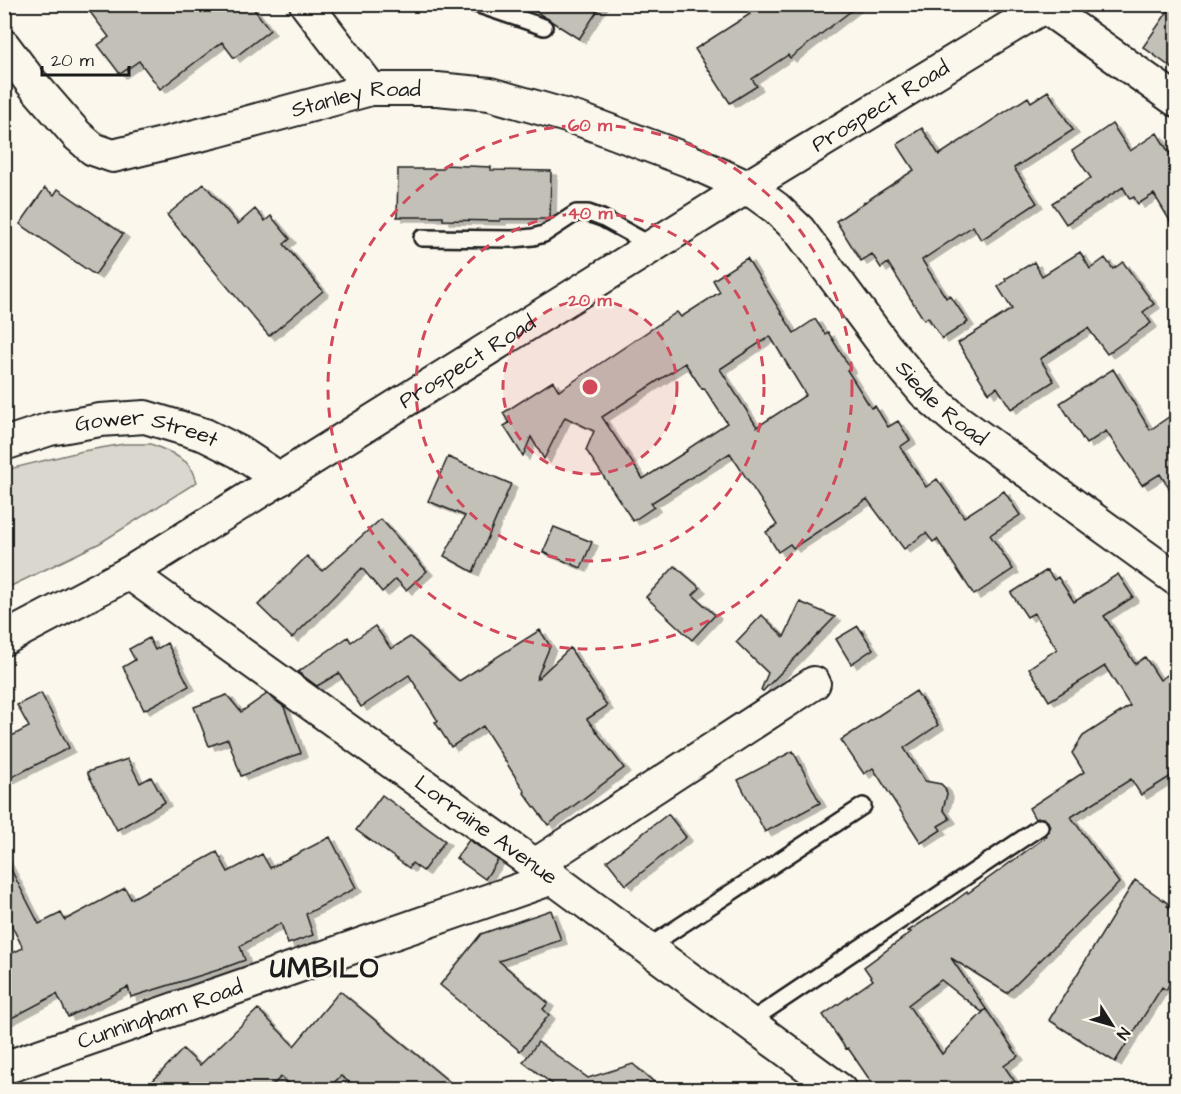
<svg xmlns="http://www.w3.org/2000/svg" width="1181" height="1094" viewBox="0 0 1181 1094" font-family="'Architects Daughter',sans-serif">
  <style>
    .green { fill: #dad7ce; stroke: #7b7a75; stroke-width: 1.5 }
    .building { fill: #c3c0b8; stroke: #1c1c1c; stroke-width: 1.5; fill-rule: evenodd; filter: url(#shadow) }
    .lines { fill: none; stroke-linecap: round; stroke-linejoin: round }
    .service-casing { stroke: #1c1c1c; stroke-width: 20 }
    .minor-casing { stroke: #1c1c1c; stroke-width: 36 }
    .service { stroke: #fbf7ec; stroke-width: 15 }
    .minor { stroke: #fbf7ec; stroke-width: 32 }
    .ring { fill: none; stroke: #d1495b; stroke-width: 3; stroke-dasharray: 10 8 }
    .labels { text-anchor: middle; dominant-baseline: central; stroke-width: 5; stroke-linejoin: round; paint-order: stroke }
    .street-label { font-size: 22px; fill: #1c1c1c; stroke: #fbf7ec }
    .district-label { font-size: 28px; font-weight: bold; letter-spacing: 1.5px; fill: #1c1c1c; stroke: #fbf7ec }
    .centre { fill: #d1495b; stroke: #fbf7ec; stroke-width: 3 }
    .ring-label { font-size: 18px; text-anchor: middle; font-weight: bold; fill: #d1495b; stroke: #fbf7ec; stroke-width: 5; stroke-linejoin: round; paint-order: stroke }
  </style>
  <defs>
    <filter id="shadow"><feDropShadow dx="6" dy="4" stdDeviation="0" flood-color="#0004"/></filter>
  </defs>
  <rect width="100%" height="100%" fill="#fbf7ec"/>
  <filter id="ink" filterUnits="userSpaceOnUse"><feTurbulence type="fractalNoise" baseFrequency=".0167" numOctaves="2"/><feDisplacementMap in="SourceGraphic" scale="12" xChannelSelector="R" yChannelSelector="G"/><feConvolveMatrix kernelMatrix="1 2 1 2 8 2 1 2 1" color-interpolation-filters="sRGB"/></filter>
  <g filter="url(#ink)">
    <path class="green" d="M 124,444 L 151,444 L 172,453 L 186,462 L 193,471 L 197,482 L 100,543 L 5,589 L 5,470 L 83,451 Z"/>
    <path class="building" d="M 84,4 L 250,4 L 270,30 L 234,58 L 222,42 L 160,89 L 139,61 L 120,74 L 98,45 L 109,37 Z
      M 524,4 L 602,4 L 579,39 Z
      M 743,4 L 860,4 L 790,58 L 788,55 L 752,79 L 757,86 L 730,103 L 695,49 L 750,14 Z
      M 1173,4 L 1176,4 L 1176,71 L 1143,47 Z
      M 1048,91 L 1073,130 L 1014,168 L 1037,203 L 981,240 L 973,226 L 922,260 L 946,298 L 950,295 L 968,322 L 942,339 L 928,317 L 924,320 L 888,263 L 881,268 L 872,254 L 861,261 L 836,221 L 914,170 L 897,144 L 922,128 L 939,155 L 1028,97 L 1031,102 Z
      M 1112,124 L 1130,151 L 1157,133 L 1176,164 L 1176,231 L 1154,194 L 1138,204 L 1134,197 L 1130,199 L 1123,187 L 1066,224 L 1052,203 L 1091,178 L 1072,151 Z
      M 444,165 L 491,167 L 491,170 L 551,171 L 550,218 L 548,219 L 500,219 L 500,221 L 443,220 L 443,217 L 397,217 L 398,169 L 443,169 Z
      M 204,184 L 238,224 L 255,209 L 265,221 L 271,216 L 290,239 L 284,244 L 323,291 L 269,336 L 167,215 Z
      M 45,188 L 54,195 L 58,189 L 123,234 L 95,275 L 20,224 Z
      M 1080,252 L 1090,269 L 1105,258 L 1113,269 L 1123,262 L 1154,304 L 1143,312 L 1151,323 L 1107,354 L 1088,328 L 1040,359 L 1054,381 L 1011,409 L 997,387 L 989,393 L 958,343 L 1012,309 L 998,287 L 1006,281 L 1005,279 L 1034,262 L 1042,276 Z
      M 747,258 L 794,333 L 815,319 L 825,334 L 828,332 L 850,368 L 847,370 L 871,408 L 875,406 L 888,427 L 898,421 L 910,440 L 900,447 L 926,487 L 937,479 L 964,517 L 1004,491 L 1020,515 L 990,535 L 1013,569 L 974,595 L 937,539 L 933,542 L 926,533 L 904,549 L 867,499 L 793,548 L 790,544 L 778,552 L 766,532 L 777,525 L 730,453 L 651,503 L 654,507 L 633,521 L 586,450 L 594,431 L 565,417 L 544,459 L 531,437 L 523,456 L 504,426 L 509,423 L 503,413 L 553,381 L 559,391 L 677,312 L 681,317 L 720,292 L 713,280 ZM 770,336 L 806,395 L 757,427 L 720,369 ZM 685,363 L 702,389 L 704,388 L 727,423 L 686,450 L 687,451 L 643,479 L 602,417 Z
      M 1113,369 L 1150,430 L 1176,412 L 1176,499 L 1160,474 L 1142,485 L 1106,431 L 1086,444 L 1060,403 Z
      M 448,457 L 511,484 L 473,572 L 444,556 L 465,516 L 428,501 Z
      M 381,519 L 427,571 L 406,590 L 396,579 L 382,592 L 362,568 L 292,638 L 258,605 L 307,556 L 322,571 Z
      M 554,527 L 592,542 L 581,568 L 543,552 Z
      M 675,566 L 700,588 L 693,595 L 715,615 L 692,640 L 646,597 Z
      M 1047,570 L 1054,580 L 1058,577 L 1074,602 L 1118,574 L 1133,597 L 1104,616 L 1135,664 L 1145,657 L 1160,680 L 1176,669 L 1176,773 L 1141,795 L 1131,779 L 1071,817 L 1119,883 L 1007,993 L 951,958 L 986,1009 L 982,1012 L 941,980 L 908,1005 L 942,1054 L 986,1009 L 1018,1056 L 1004,1066 L 1020,1089 L 876,1089 L 848,1048 L 846,1049 L 823,1015 L 873,980 L 864,967 L 911,932 L 908,931 L 948,906 L 967,892 L 968,893 L 1047,836 L 1046,835 L 1048,832 L 1050,827 L 1048,822 L 1044,818 L 1035,819 L 1029,808 L 1084,772 L 1072,753 L 1083,736 L 1130,706 L 1105,666 L 1049,701 L 1029,668 L 1057,649 L 1034,613 L 1027,617 L 1011,593 Z
      M 800,602 L 835,617 L 763,691 L 761,690 L 768,673 L 736,642 L 762,615 L 784,637 Z
      M 375,626 L 391,649 L 410,637 L 459,681 L 540,630 L 550,646 L 536,680 L 570,648 L 607,706 L 587,719 L 624,768 L 548,825 L 524,793 L 525,792 L 483,726 L 451,747 L 435,722 L 438,721 L 409,675 L 361,707 L 339,673 L 317,686 L 298,672 L 348,637 L 351,642 Z
      M 858,626 L 873,649 L 851,664 L 836,639 Z
      M 149,638 L 155,650 L 167,643 L 189,686 L 144,710 L 123,667 L 135,660 L 129,649 Z
      M 916,691 L 938,725 L 904,748 L 925,781 L 941,784 L 945,788 L 947,794 L 943,809 L 950,819 L 938,826 L 941,830 L 921,843 L 873,768 L 864,774 L 841,740 Z
      M 41,693 L 69,748 L 4,781 L 4,740 L 29,727 L 17,705 Z
      M 267,694 L 284,707 L 301,753 L 241,776 L 228,739 L 209,746 L 194,707 L 227,695 L 241,712 Z
      M 793,751 L 820,803 L 765,832 L 738,780 Z
      M 128,759 L 140,783 L 151,777 L 165,802 L 117,830 L 87,772 Z
      M 382,795 L 445,841 L 423,871 L 412,863 L 409,868 L 356,830 Z
      M 668,814 L 686,837 L 626,885 L 607,861 Z
      M 330,837 L 356,888 L 306,914 L 313,935 L 288,944 L 281,923 L 240,946 L 245,960 L 218,970 L 131,997 L 128,987 L 68,1017 L 57,994 L 4,1022 L 4,957 L 23,948 L 4,911 L 4,856 L 39,924 L 61,913 L 65,920 L 125,888 L 131,899 L 217,852 L 228,872 L 262,854 L 270,868 Z
      M 469,840 L 498,860 L 485,879 L 456,858 Z
      M 1135,880 L 1169,904 L 1167,906 L 1176,912 L 1176,972 L 1166,990 L 1162,987 L 1115,1062 L 1049,1020 Z
      M 551,910 L 561,940 L 499,961 L 548,1003 L 543,1009 L 549,1015 L 520,1051 L 440,985 L 481,934 Z
      M 340,991 L 458,1089 L 358,1089 L 341,1076 L 327,1089 L 294,1089 L 281,1077 L 268,1089 L 145,1089 L 183,1049 L 200,1065 L 258,1009 L 294,1046 Z
      M 538,1042 L 588,1078 L 633,1064 L 662,1089 L 559,1089 L 523,1062 Z"/>
    <g class="lines">
      <defs>
        <path id="service" d="M 476,4 L 544,27
          M 422,238 L 514,239 L 533,237 L 544,234 L 576,213 L 588,213 L 602,218 L 653,246
          M 648,947 L 863,806
          M 749,1022 L 1040,827"/>
        <g id="minor">
          <path d="M 306,4 L 371,89"/>
          <path d="M 1045,7 L 1176,100"/>
          <path id="s1" d="M 4,46 L 31,82 L 77,135 L 93,149 L 113,156 L 216,131 L 371,89 L 437,89 L 490,94 L 581,120 L 690,161 L 747,187 L 776,208 L 799,230 L 886,347 L 924,392 L 955,419 L 1176,579"/>
          <path id="s2" d="M 4,444 L 50,429 L 100,420 L 145,417 L 205,435 L 239,452 L 280,479"/>
          <path id="s3" d="M 129,573 L 553,878 L 840,1090"/>
          <path id="s4" d="M 4,639 L 129,573 L 747,187 L 1048,4"/>
          <path d="M 535,865 L 814,683"/>
          <path id="s5" d="M 4,1068 L 553,878"/>
        </g>
      </defs>
      <use href="#service" class="service-casing"/>
      <use href="#minor" class="minor-casing"/>
      <use href="#service" class="service"/>
      <use href="#minor" class="minor"/>
    </g>
  </g>
  <circle cx="590" cy="387" r="87" fill="#d1495b" fill-opacity=".12"/>
  <g class="ring">
    <circle cx="590" cy="387" r="87"/>
    <circle cx="590" cy="387" r="174"/>
    <circle cx="590" cy="387" r="262"/>
  </g>
  <g class="labels">
    <g class="street-label">
      <text stroke="none"><textPath href="#s1" startOffset="408">Stanley Road</textPath></text>
      <text stroke="none"><textPath href="#s4" startOffset="1026">Prospect Road</textPath></text>
      <text stroke="none"><textPath href="#s4" startOffset="540">Prospect Road</textPath></text>
      <text stroke="none"><textPath href="#s1" startOffset="1110">Siedle Road</textPath></text>
      <text stroke="none"><textPath href="#s2" startOffset="147">Gower Street</textPath></text>
      <text stroke="none"><textPath href="#s3" startOffset="440">Lorraine Avenue</textPath></text>
      <text stroke="none"><textPath href="#s5" startOffset="165">Cunningham Road</textPath></text>
    </g>
    <g class="district-label">
      <text x="325" y="968">UMBILO</text>
    </g>
  </g>
  <circle cx="590" cy="387" r="9" class="centre"/>
  <g class="ring-label">
    <text x="590" y="131">60 m</text>
    <text x="590" y="219">40 m</text>
    <text x="590" y="306">20 m</text>
  </g>
  <rect width="1181" height="1094" fill="none" stroke="#fbf7ec" stroke-width="24"/>
  <rect x="12" y="12" width="1157" height="1070" fill="none" stroke="#1c1c1c" stroke-width="2" filter="url(#ink)"/>
  <g transform="translate(1112 1025) rotate(127)" stroke="#fbf7ec" stroke-width="4.5" paint-order="stroke">
  <path d="M0-4.5L10 22L0 15L-10 22Z" fill="#1c1c1c"/>
  <text y="-9" font-size="16" font-weight="bold" text-anchor="middle" fill="#1c1c1c">N</text>
  </g>
  <path d="M42 66v9h87v-9" fill="none" stroke="#1c1c1c" stroke-width="3"/>
  <text x="51" y="66" font-size="18" fill="#1c1c1c" stroke="#fbf7ec" stroke-width="4.5" paint-order="stroke">20 m</text>
</svg>
